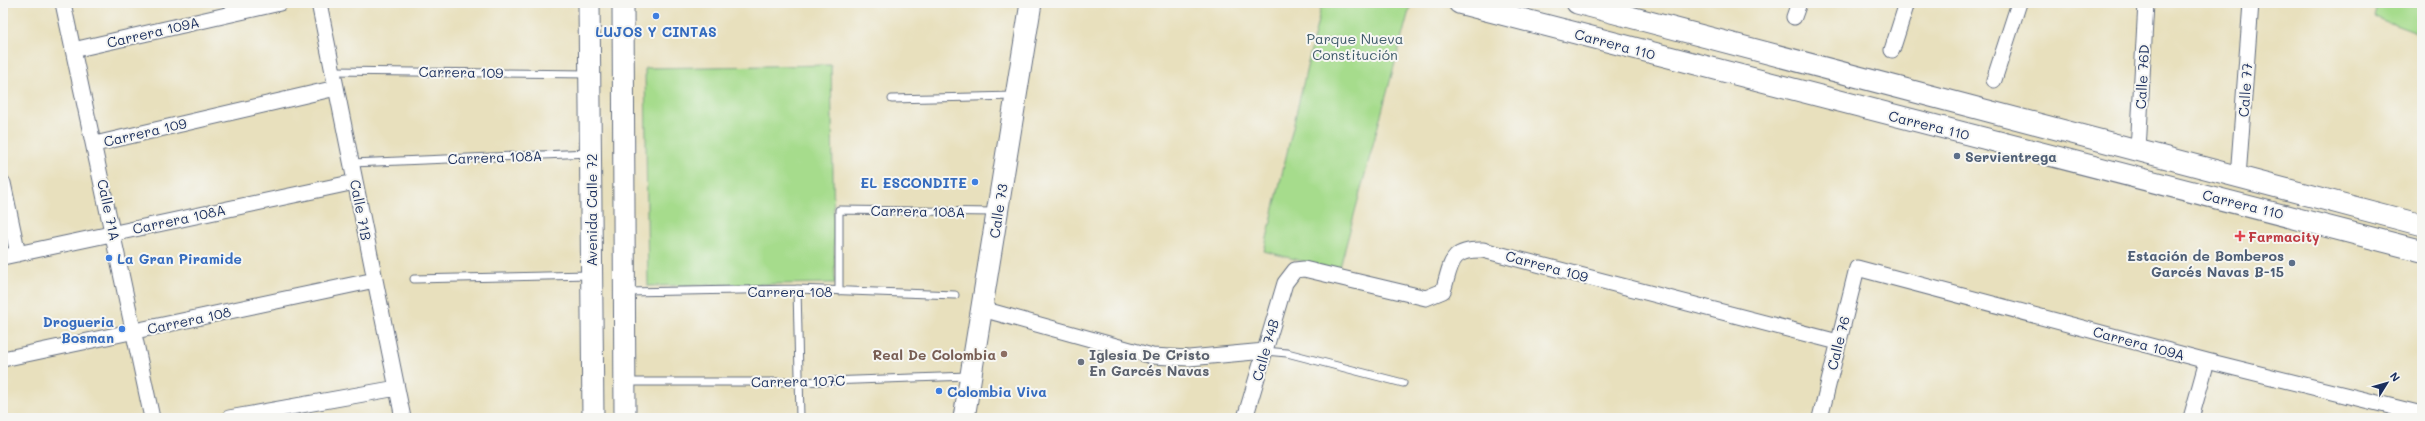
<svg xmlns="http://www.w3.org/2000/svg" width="2425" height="421" viewBox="0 0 2425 421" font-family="Mali,sans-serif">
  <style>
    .green { fill: #a6dc8c; stroke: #608675 }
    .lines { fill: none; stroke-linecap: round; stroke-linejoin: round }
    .lane-casing { stroke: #636d7f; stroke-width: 9 }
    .street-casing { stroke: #636d7f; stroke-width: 17 }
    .secondary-casing { stroke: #636d7f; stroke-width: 23 }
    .lane { stroke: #fff; stroke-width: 7 }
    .street { stroke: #fff; stroke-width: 15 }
    .secondary { stroke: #fff; stroke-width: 21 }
    .shop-dot { fill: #3f7fe0; stroke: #f6f6f2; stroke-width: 1.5 }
    .service-dot { fill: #5c6f8a; stroke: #f6f6f2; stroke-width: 1.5 }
    .health-dot { fill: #e0444e; stroke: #f6f6f2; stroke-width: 1.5 }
    .education-dot { fill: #8d6e63; stroke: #f6f6f2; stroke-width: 1.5 }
    .worship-dot { fill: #6b7280; stroke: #f6f6f2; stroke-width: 1.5 }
    .labels { text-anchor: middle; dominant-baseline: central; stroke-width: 4; stroke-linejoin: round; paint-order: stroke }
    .shop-label { font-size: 14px; font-weight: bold; fill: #366cbe; stroke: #f6f6f2; text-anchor: end }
    .street-label { font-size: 14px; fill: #1b2f5e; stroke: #f6f6f2 }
    .park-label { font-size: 14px; fill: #3e5a6a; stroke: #f6f6f2 }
    .service-label { font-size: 14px; font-weight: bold; fill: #4e5e75; stroke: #f6f6f2; text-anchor: start }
    .health-label { font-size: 14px; font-weight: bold; fill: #be3a42; stroke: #f6f6f2; text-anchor: start }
    .education-label { font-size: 14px; font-weight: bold; fill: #785e54; stroke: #f6f6f2; text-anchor: end }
    .worship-label { font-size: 14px; font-weight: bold; fill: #5b616d; stroke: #f6f6f2; text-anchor: start }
  </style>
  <rect width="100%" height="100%" fill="#f6f6f2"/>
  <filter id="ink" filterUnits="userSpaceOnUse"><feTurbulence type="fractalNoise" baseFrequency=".025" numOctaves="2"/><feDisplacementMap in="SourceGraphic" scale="8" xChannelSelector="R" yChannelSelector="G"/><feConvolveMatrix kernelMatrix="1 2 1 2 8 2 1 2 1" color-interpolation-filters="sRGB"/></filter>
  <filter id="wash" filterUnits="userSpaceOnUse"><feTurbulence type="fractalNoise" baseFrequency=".012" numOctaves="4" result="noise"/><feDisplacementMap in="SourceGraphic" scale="16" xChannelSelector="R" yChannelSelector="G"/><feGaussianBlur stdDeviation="0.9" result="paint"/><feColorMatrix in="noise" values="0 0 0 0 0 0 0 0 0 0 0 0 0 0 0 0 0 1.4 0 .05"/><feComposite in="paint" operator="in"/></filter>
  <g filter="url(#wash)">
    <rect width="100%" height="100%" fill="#e8e0bd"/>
    <path class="green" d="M 1322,3 L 1397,3 L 1410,7 L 1339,271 L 1264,251 Z
      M 2378,3 L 2422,3 L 2422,35 L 2374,17 Z
      M 831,65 L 835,283 L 648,286 L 645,68 Z"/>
  </g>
  <g filter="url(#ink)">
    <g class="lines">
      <defs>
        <path id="lane" d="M 333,71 L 589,74
          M 892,99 L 1014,96
          M 352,163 L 589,153
          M 414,279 L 589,275
          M 797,289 L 800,418
          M 839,291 L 839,210 L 995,212
          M 626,292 L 797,289 L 955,295
          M 1265,351 L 1287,353 L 1403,383
          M 628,382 L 800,382 L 969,376"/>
        <path id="street" d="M 63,3 L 152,418
          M 319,3 L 403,418
          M 1794,17 L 1799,3
          M 73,50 L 280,3
          M 1892,50 L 1907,3
          M 1994,80 L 2019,3
          M 95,144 L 336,88
          M 2138,151 L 2146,3
          M 2238,177 L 2251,3
          M 3,183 L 18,254
          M 3,257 L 355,182
          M 982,309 L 1152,356 L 1189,358 L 1265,351
          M 3,359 L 375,280
          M 229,418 L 397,388
          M 1245,418 L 1285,283 L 1295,270 L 1304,269 L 1426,298 L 1443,291 C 1452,263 1449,249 1483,250 L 1838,342
          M 1820,418 L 1857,268 L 2207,361 L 2422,414
          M 2191,418 L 2207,361"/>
        <path id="secondary" d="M 589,3 L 593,418
          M 623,3 L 625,418
          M 1459,3 L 2422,251
          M 1577,3 L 2422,225
          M 964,418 L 1031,3"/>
      </defs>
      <use href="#lane" class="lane-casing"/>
      <use href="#street" class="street-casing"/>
      <use href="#secondary" class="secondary-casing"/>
      <use href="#lane" class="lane"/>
      <use href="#street" class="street"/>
      <use href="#secondary" class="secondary"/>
    </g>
  </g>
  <g class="shop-dot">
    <circle cx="656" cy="16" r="4"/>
    <circle cx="975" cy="182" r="4"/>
    <circle cx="109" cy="258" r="4"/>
    <circle cx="122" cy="329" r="4"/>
    <circle cx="939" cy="391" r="4"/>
  </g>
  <g class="service-dot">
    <circle cx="1957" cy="156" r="4"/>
    <circle cx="2292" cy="263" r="4"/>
  </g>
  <path class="health-dot" d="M2238 230h4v4h4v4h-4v4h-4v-4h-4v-4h4z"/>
  <circle class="education-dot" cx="1004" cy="354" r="4"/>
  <circle class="worship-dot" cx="1081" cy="362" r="4"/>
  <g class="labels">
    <g class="shop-label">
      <text x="656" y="31" text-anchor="middle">LUJOS Y CINTAS</text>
      <text x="967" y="182">EL ESCONDITE</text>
      <text x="117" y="258" text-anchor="start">La Gran Piramide</text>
      <text x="114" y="321">Drogueria<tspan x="114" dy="16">Bosman</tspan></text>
      <text x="947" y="391" text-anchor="start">Colombia Viva</text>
    </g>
    <g class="street-label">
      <text transform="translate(153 32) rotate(-13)">Carrera 109A</text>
      <text transform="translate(1615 44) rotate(15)">Carrera 110</text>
      <text transform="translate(461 72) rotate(1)">Carrera 109</text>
      <text transform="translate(2142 77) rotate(-87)">Calle 76D</text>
      <text transform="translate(2245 90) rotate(-86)">Calle 77</text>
      <text transform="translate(1929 125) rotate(14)">Carrera 110</text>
      <text transform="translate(145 132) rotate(-13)">Carrera 109</text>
      <text transform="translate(495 157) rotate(-2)">Carrera 108A</text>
      <text transform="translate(2243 204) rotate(14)">Carrera 110</text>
      <text transform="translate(109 210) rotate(78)">Calle 71A</text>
      <text transform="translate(361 210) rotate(79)">Calle 71B</text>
      <text transform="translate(591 210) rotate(-90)">Avenida Calle 72</text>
      <text transform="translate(918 211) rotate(1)">Carrera 108A</text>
      <text transform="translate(998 211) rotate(-81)">Calle 73</text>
      <text transform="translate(179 219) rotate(-12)">Carrera 108A</text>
      <text transform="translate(1547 266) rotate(15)">Carrera 109</text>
      <text x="790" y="291">Carrera 108</text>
      <text transform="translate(189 320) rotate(-12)">Carrera 108</text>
      <text transform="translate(1838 343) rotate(-76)">Calle 76</text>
      <text transform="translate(2139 343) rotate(15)">Carrera 109A</text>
      <text transform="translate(1265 350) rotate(-74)">Calle 74B</text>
      <text transform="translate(798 381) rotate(-1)">Carrera 107C</text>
    </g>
    <g class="park-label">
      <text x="1355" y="38">Parque Nueva<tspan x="1355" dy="16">Constitución</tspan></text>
    </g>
    <g class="service-label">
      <text x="1965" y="156">Servientrega</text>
      <text x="2284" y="255" text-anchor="end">Estación de Bomberos<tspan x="2284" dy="16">Garcés Navas B-15</tspan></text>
    </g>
    <g class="health-label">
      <text x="2248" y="236">Farmacity</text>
    </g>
    <g class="education-label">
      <text x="996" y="354">Real De Colombia</text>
    </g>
    <g class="worship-label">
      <text x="1089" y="354">Iglesia De Cristo<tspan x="1089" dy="16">En Garcés Navas</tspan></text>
    </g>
  </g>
  <rect width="2425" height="421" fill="none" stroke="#f6f6f2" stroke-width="16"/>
  <g transform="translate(2387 383) rotate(53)" stroke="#f6f6f2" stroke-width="3" paint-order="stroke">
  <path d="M0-3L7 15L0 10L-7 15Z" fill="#1b2f5e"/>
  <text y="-6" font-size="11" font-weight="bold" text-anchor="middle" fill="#1b2f5e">N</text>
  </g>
</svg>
